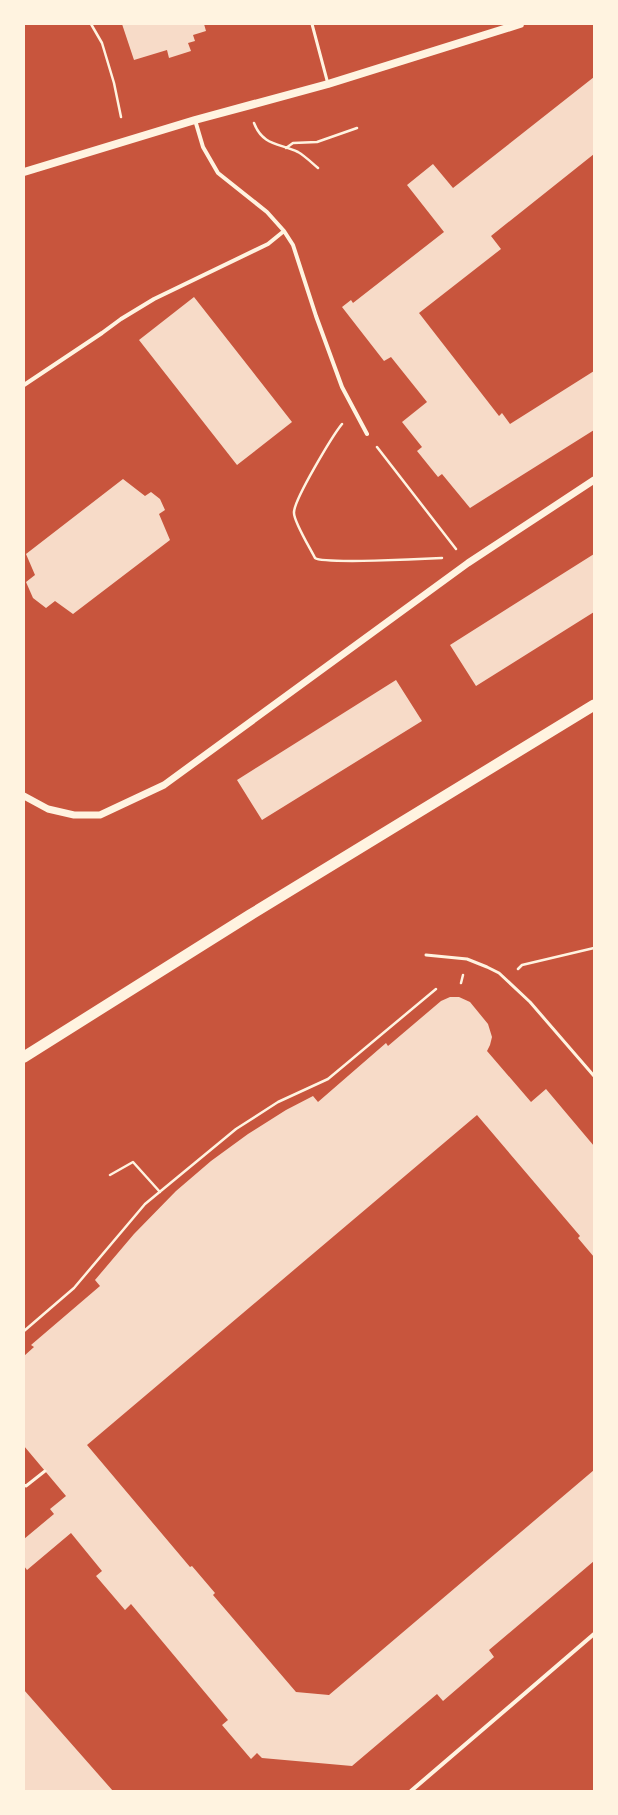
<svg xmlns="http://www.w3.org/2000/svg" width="618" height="1815" viewBox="0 0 618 1815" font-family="Poppins,sans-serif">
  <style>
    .building { fill: #f7dbc8 }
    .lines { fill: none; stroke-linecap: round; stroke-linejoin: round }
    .path { stroke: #fff3e0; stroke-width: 2.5 }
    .service { stroke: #fff3e0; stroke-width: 3 }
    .minor { stroke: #fff3e0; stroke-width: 4 }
    .tertiary { stroke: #fff3e0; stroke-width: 7 }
    .secondary { stroke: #fff3e0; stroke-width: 8 }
    .trunk { stroke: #fff3e0; stroke-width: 11 }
  </style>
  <rect width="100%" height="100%" fill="#c8553d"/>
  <path class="building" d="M 122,24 L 204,24 L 206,31 L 193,35 L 195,41 L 188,43 L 191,51 L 169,58 L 167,50 L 134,60 Z
    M 594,77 L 594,154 L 491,236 L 501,249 L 419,313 L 499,416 L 502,413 L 510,424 L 594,371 L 594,430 L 470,508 L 442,474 L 438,477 L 417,451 L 422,447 L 402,422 L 427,402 L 391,357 L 384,361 L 342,307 L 351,300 L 353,303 L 444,232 L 407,185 L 433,164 L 453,188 Z
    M 194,297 L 292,422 L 237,465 L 139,340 Z
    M 123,479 L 145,496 L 151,492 L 160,499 L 165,510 L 159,514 L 170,540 L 73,614 L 55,601 L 46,608 L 33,598 L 26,582 L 35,575 L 26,554 Z
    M 594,554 L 594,612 L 476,686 L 450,645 Z
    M 396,680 L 422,721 L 262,820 L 237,780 Z
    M 459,997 L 470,1002 L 488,1024 L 492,1037 L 490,1045 L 487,1051 L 531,1102 L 546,1089 L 594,1146 L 594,1257 L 578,1238 L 580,1236 L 477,1115 L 87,1445 L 190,1567 L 192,1566 L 215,1593 L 213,1595 L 296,1692 L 329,1695 L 594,1470 L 594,1561 L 489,1650 L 494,1657 L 443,1701 L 437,1694 L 352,1766 L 262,1758 L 257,1753 L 251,1759 L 222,1725 L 228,1720 L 131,1604 L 125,1610 L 96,1576 L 102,1571 L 71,1533 L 27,1570 L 24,1566 L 24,1539 L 54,1514 L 50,1509 L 66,1496 L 24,1446 L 24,1356 L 34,1347 L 31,1345 L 100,1286 L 95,1280 L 134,1234 L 176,1191 L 211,1161 L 248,1134 L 286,1110 L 313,1096 L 318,1102 L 386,1043 L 388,1046 L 441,1001 L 450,997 Z
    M 24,1690 L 113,1791 L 24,1791 Z"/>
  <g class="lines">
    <path class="path" d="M 91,24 L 102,43 L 114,83 L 121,117
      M 254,123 C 263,146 279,143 298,152 C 305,156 312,163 318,168
      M 286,148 L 293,143 L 317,142 L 357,128
      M 342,424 C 333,435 293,501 294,513 C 294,522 310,548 315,558 C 323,564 424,559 442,558
      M 377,447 L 456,549
      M 518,969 L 522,965 L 594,948
      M 461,983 L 463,975
      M 110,1175 L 133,1162 L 160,1192
      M 24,1331 L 74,1288 L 145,1204 L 236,1129 L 278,1102 L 328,1079 L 436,989"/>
    <path class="service" d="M 312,24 L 328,84
      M 426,955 L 467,959 L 487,967 L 499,973 L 530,1002 L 594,1076
      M 24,1485 L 26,1486 L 45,1471"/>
    <path class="minor" d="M 195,120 L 203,147 L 218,173 L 267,212 L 284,231 L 293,245 L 316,316 L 342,387 L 367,434
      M 24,385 L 102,333 L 121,319 L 154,299 L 268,244 L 284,231
      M 411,1791 L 594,1634"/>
    <path class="tertiary" d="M 24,796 L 48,809 L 74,815 L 100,815 L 164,785 L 468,563 L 594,480"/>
    <path class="secondary" d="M 24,172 L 195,120 L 328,84 L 520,24"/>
    <path class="trunk" d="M 24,1057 L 250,915 L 594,705"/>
  </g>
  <rect width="618" height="1815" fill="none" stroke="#fff3e0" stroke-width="50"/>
</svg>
